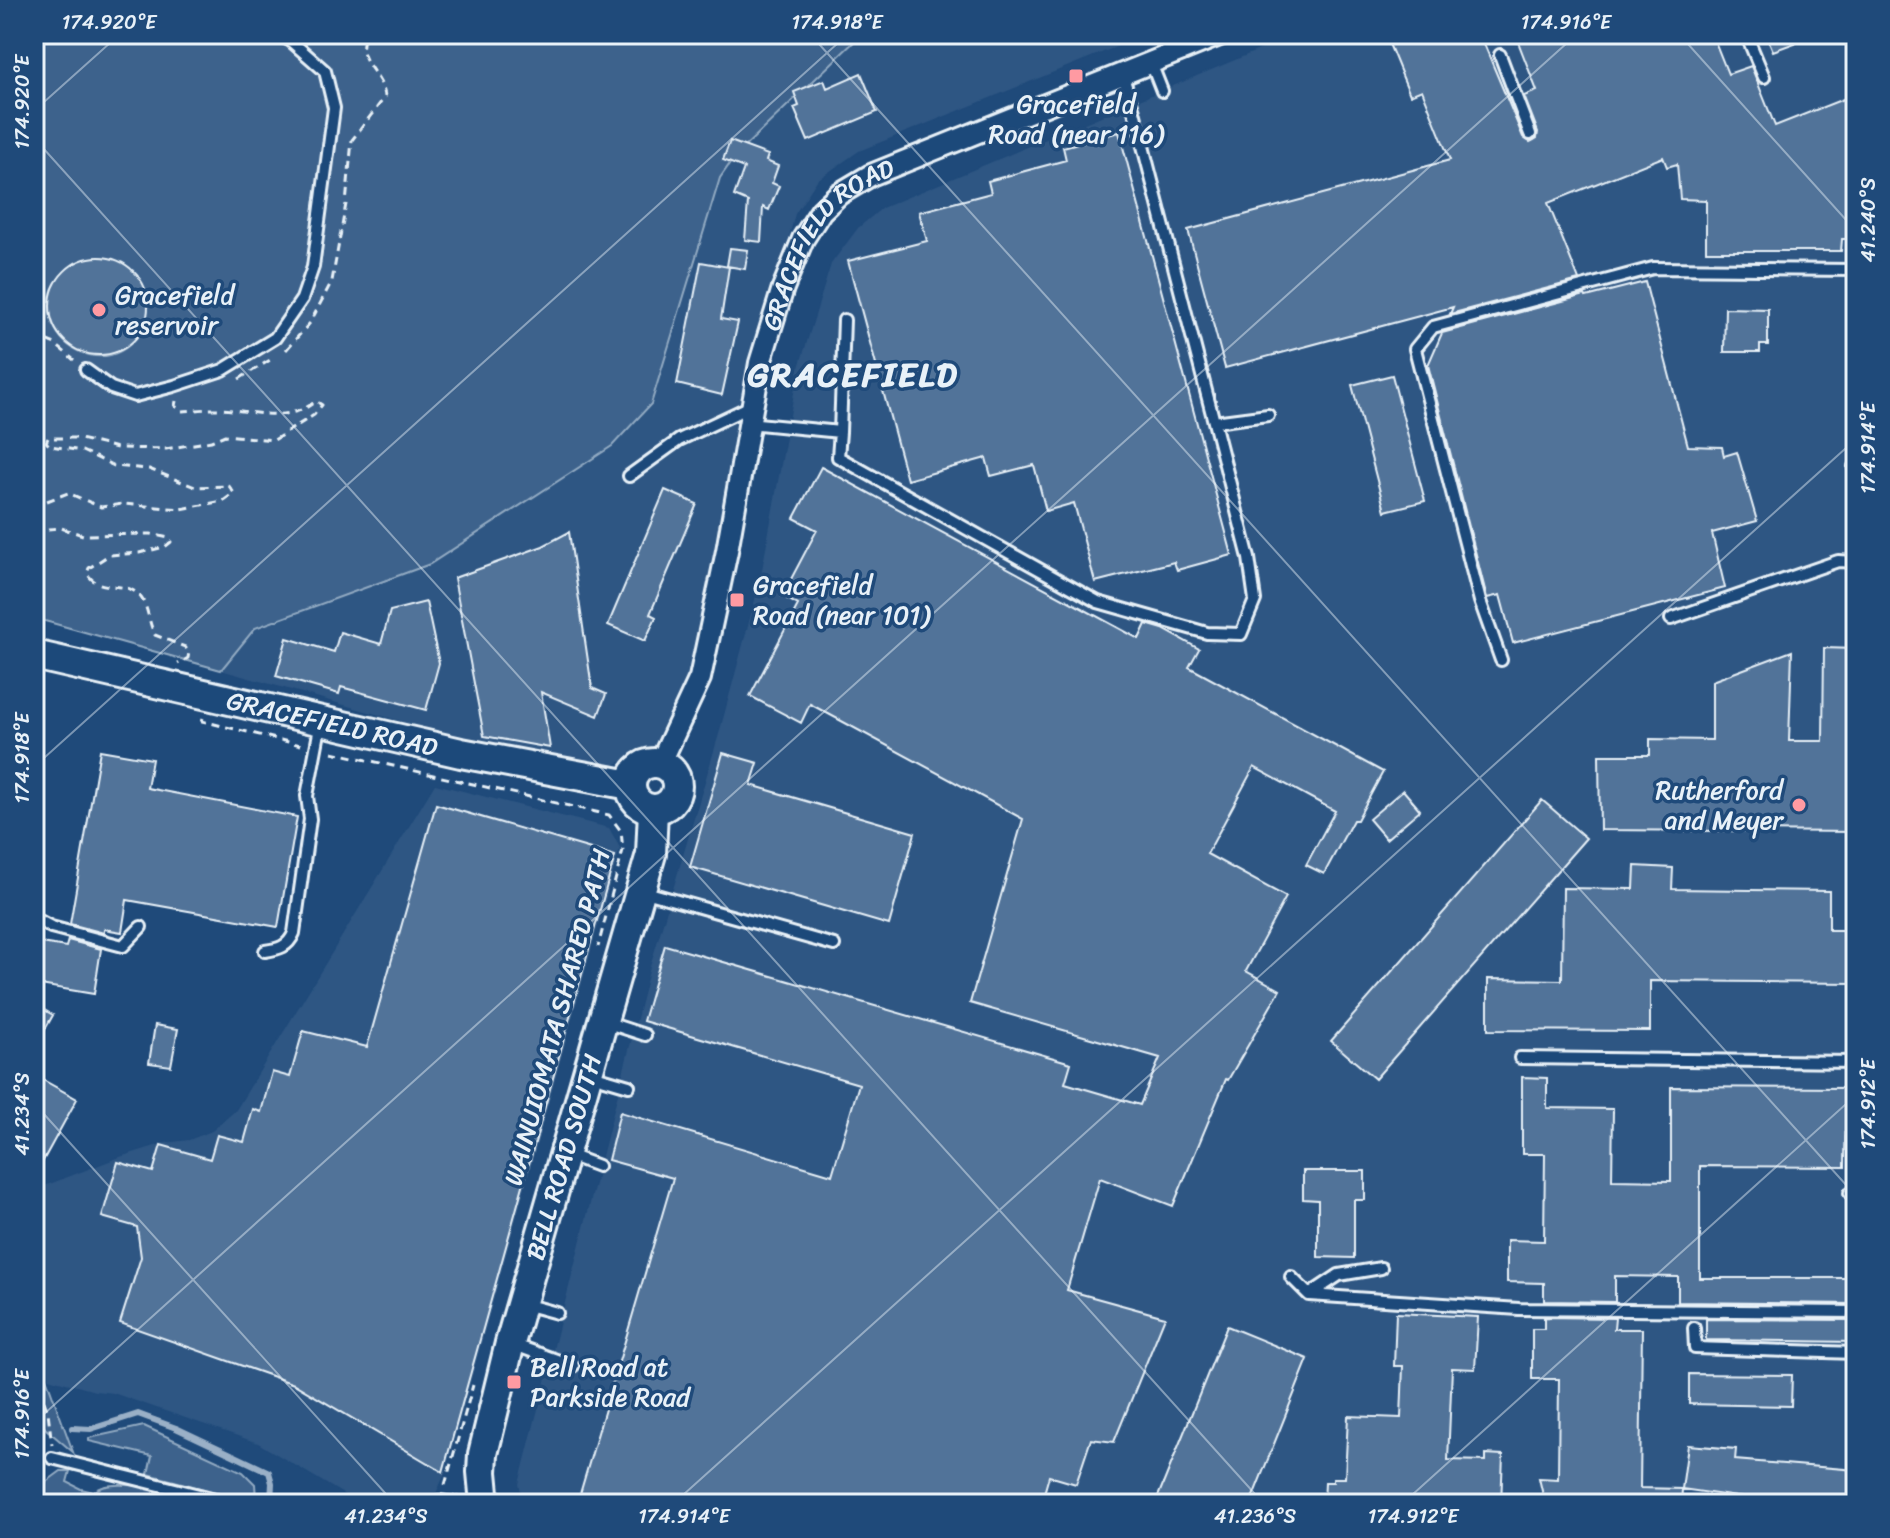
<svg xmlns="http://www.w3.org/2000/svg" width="1890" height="1538" viewBox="0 0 1890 1538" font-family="Sriracha,sans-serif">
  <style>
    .built { fill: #2e5683 }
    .green { fill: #3c628c; stroke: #92aac2; stroke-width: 2; fill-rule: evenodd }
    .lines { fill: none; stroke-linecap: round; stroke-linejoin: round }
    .stream { stroke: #9ab0c7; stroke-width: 6 }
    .building { fill: #517399; stroke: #e8f1f8; stroke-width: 2 }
    .lane-casing { stroke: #e8f1f8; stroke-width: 16 }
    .street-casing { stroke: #e8f1f8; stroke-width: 26 }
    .secondary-casing { stroke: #e8f1f8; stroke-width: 34 }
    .path { stroke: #e8f1f8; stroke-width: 3; stroke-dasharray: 8 6; stroke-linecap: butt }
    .lane { stroke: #1f4a7a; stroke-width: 10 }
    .street { stroke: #1f4a7a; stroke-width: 20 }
    .secondary { stroke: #1f4a7a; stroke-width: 28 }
    .ticks { fill: none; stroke: #e8f1f8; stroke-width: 2; stroke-opacity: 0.45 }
    .poi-dot { fill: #ff9aa2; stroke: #1f4a7a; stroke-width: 3 }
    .labels { text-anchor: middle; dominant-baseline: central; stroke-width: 7; stroke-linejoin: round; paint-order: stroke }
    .poi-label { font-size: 26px; fill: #e8f1f8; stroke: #1f4a7a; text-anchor: start }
    .street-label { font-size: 26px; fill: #e8f1f8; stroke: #1f4a7a }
    .district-label { font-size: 34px; font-weight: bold; letter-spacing: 2px; fill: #e8f1f8; stroke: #1f4a7a }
    .neatline { fill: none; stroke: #e8f1f8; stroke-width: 3 }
    .ticks-label { font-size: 20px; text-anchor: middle; fill: #e8f1f8 }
  </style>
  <rect width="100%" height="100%" fill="#1f4a7a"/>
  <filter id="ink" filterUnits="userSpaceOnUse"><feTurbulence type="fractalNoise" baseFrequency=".0125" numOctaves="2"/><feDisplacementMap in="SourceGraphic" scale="16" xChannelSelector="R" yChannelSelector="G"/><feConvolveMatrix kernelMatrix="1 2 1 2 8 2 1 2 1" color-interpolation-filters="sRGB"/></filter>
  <g filter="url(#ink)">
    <path class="built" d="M 861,34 L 1148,34 L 859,151 L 817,180 L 795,214 L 773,297 L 699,662 L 661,744 L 611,766 L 576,771 L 221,670 L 255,628 L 430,564 L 711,206 L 720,178 L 736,155 Z
      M 1297,34 L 1856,34 L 1856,1504 L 524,1504 L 519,1484 L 650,967 L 719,734 L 760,581 L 798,371 L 831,264 L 858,228 L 882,208 Z
      M 435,784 L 609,828 L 620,848 L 444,1476 L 431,1504 L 360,1504 L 258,1443 L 113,1393 L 95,1391 L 41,1376 L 34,1346 L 34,1190 L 120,1157 L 165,1143 L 189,1140 L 212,1131 L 236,1110 Z"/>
    <path class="green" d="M 34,34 L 861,34 L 861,35 L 736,155 L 720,178 L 651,404 L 612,446 L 430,564 L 255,628 L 221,670 L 34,618 ZM 101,257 C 183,272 143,381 78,351 C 65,345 55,333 51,319 C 42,285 69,259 101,257 Z
      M 34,1344 L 73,1452 L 46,1429 L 34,1414 L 43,1406 L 34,1397 Z
      M 144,1426 L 243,1472 L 255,1484 L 256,1498 L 260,1504 L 148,1474 L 152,1456 L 89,1441 L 89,1438 Z
      M 34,1459 L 39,1465 L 39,1474 L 46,1482 L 61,1471 L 70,1471 L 67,1482 L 81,1489 L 94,1492 C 113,1473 193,1497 219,1504 L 69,1504 L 34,1496 Z"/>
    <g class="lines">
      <path class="stream" d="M 72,1428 L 91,1429 L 138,1414 L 176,1428 L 269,1472 L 272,1483 L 271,1502"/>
    </g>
    <path class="building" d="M 1385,34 L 1480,34 L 1523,137 L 1530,142 L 1537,138 L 1538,132 L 1524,96 L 1537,91 L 1515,34 L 1712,34 L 1728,74 L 1751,66 L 1775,126 L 1856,94 L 1856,239 L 1842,239 L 1841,251 L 1706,251 L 1706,200 L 1680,199 L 1677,164 L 1667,167 L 1663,157 L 1548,203 L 1579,280 L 1450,314 L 1453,307 L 1225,368 L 1188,230 L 1450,160 L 1422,90 L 1410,95 Z
      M 1766,34 L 1813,34 L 1814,36 L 1773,51 Z
      M 861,73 L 877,112 L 808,141 L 794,108 L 799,106 L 794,92 L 824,80 L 827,88 Z
      M 1119,132 L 1232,555 L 1177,570 L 1174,562 L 1095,582 L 1074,503 L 1046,511 L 1034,465 L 991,476 L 986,458 L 907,480 L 848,261 L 927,241 L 919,212 L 991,193 L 988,181 L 1066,160 L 1063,147 Z
      M 730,141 L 768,155 L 766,161 L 778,166 L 772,183 L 779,186 L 769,210 L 763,207 L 761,242 L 745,240 L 748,202 L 734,196 L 744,168 L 723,160 Z
      M 730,248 L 748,250 L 745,269 L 727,266 Z
      M50 306a49 49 0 1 1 98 0a49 49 0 1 1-98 0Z
      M 701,262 L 729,267 L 721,319 L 738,322 L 722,395 L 677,384 Z
      M 1645,282 L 1688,446 L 1722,447 L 1724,456 L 1737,452 L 1757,521 L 1712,533 L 1725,588 L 1513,643 L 1500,595 L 1487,598 L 1428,365 L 1442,333 L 1585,295 L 1586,297 Z
      M 1725,308 L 1768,309 L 1768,345 L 1760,345 L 1760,352 L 1724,352 Z
      M 1392,375 L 1425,501 L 1385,511 L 1352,385 Z
      M 821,467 L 1139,639 L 1146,624 L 1163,629 L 1199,649 L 1189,667 L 1383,772 L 1357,820 L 1353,820 L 1324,874 L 1306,865 L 1335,811 L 1254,767 L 1207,854 L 1286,897 L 1246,971 L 1280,990 L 1228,1080 L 1226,1079 L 1173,1206 L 1100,1178 L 1067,1290 L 1165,1317 L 1114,1442 L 1091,1439 L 1076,1484 L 1049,1476 L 1041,1504 L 577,1504 L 673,1178 L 608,1160 L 620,1112 L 832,1175 L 859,1084 L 643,1021 L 665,945 L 1071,1063 L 1065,1083 L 1140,1105 L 1160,1058 L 970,1003 L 1023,819 L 810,704 L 801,723 L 750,696 L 798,605 L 782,596 L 817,530 L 794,518 Z
      M 665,490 L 697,504 L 650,614 L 656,617 L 645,641 L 608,625 Z
      M 569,532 L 592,688 L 606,694 L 598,716 L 541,692 L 550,748 L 484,736 L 454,578 L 543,546 Z
      M 426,602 L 439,663 L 426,710 L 341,687 L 339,694 L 276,676 L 287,638 L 334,652 L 340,632 L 381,644 L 390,611 Z
      M 1824,648 L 1856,649 L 1856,832 L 1600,830 L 1599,755 L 1650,755 L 1650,739 L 1712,740 L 1712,681 L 1792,651 L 1789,741 L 1823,741 Z
      M 100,750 L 152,759 L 147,788 L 297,817 L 278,927 L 127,900 L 122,932 L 104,929 L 104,933 L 70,924 Z
      M 723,753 L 758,763 L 751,785 L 915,833 L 889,925 L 690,867 Z
      M 1403,790 L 1420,810 L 1386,839 L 1369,819 Z
      M 1542,800 L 1586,838 L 1375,1079 L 1331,1041 Z
      M 436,804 L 615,856 L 443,1472 L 294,1384 L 120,1323 L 141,1257 L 137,1227 L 102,1217 L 118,1162 L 153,1172 L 161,1145 L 210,1159 L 217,1135 L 244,1142 L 253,1109 L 261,1112 L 272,1072 L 290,1077 L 303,1031 L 367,1047 Z
      M 1635,866 L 1673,868 L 1672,889 L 1829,891 L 1829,930 L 1856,930 L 1856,983 L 1650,981 L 1650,1031 L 1488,1030 L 1488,979 L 1562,980 L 1563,888 L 1634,889 Z
      M 68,940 L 101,949 L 94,994 L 34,984 L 34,942 L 66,947 Z
      M 34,1004 L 53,1015 L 34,1049 Z
      M 155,1025 L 178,1029 L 171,1066 L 149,1063 Z
      M 34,1075 L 77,1099 L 34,1177 Z
      M 1522,1077 L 1547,1078 L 1547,1108 L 1613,1109 L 1612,1180 L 1671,1181 L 1671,1087 L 1846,1088 L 1845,1167 L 1700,1166 L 1700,1278 L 1856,1278 L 1856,1304 L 1678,1302 L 1678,1277 L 1615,1276 L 1615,1302 L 1544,1301 L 1544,1283 L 1507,1282 L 1507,1240 L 1544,1241 L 1545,1154 L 1522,1154 Z
      M 1303,1171 L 1365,1171 L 1365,1200 L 1354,1200 L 1354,1258 L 1318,1257 L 1318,1200 L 1303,1199 Z
      M 1396,1313 L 1478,1317 L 1475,1369 L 1452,1368 L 1448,1460 L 1486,1461 L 1486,1454 L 1503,1455 L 1501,1504 L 1324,1504 L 1325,1482 L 1333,1482 L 1333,1478 L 1345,1478 L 1348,1416 L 1401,1418 L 1403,1366 L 1394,1366 Z
      M 1544,1317 L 1615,1318 L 1614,1329 L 1642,1329 L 1640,1488 L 1682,1489 L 1681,1504 L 1545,1504 L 1539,1478 L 1558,1479 L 1559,1379 L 1532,1379 L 1532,1329 L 1544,1329 Z
      M 1706,1319 L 1856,1320 L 1856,1342 L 1706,1340 Z
      M 1227,1326 L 1308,1359 L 1250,1504 L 1155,1504 Z
      M 1689,1374 L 1792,1375 L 1791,1406 L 1689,1404 Z
      M 1688,1445 L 1736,1449 L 1735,1460 L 1856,1470 L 1852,1504 L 1757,1504 L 1758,1500 L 1682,1489 Z"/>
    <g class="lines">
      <defs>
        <path id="lane" d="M 1746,34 L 1764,77
          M 1500,55 L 1530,134
          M 1151,63 L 1162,91
          M 86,370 L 111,388 L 135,396 L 174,386 L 223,370 L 275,338 L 302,299 L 313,267 L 334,108 L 325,71 L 291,41 L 278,34
          M 1214,422 L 1268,415
          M 748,423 L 840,432 L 838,457 L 1098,602 L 1207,633 L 1241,634 L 1255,600 L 1249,558 L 1134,111 L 1122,74
          M 840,432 L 844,320
          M 1854,467 L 1856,467
          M 629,476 L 679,440 L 751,406
          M 1671,619 L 1838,561 L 1856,562
          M 1501,660 L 1480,601 L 1415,349 L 1433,327 L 1653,268 L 1856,270
          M 642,891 L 834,945
          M 34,918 L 51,927 L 123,946 L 141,927
          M 265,951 C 279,949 288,947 294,933 L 310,819 L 307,796 L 321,722
          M 605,1022 L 645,1035
          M 1520,1058 L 1856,1062
          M 588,1074 L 629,1086
          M 566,1154 L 598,1166
          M 1850,1193 L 1856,1193
          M 1854,1227 L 1856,1227
          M 1291,1277 L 1309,1295 L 1519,1309 L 1856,1312
          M 1309,1295 L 1339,1275 L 1381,1268
          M 524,1304 L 557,1313
          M 1694,1328 L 1695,1348 L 1856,1353
          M 512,1344 L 573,1366
          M 52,1458 L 235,1504
          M 439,1501 L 460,1504"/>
        <g id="street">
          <path id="s1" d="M 660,764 L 700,678 L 727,551 L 760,363 L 783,288 L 803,239 L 821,211 L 839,194 L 871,175 L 1222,34"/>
        </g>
        <g id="secondary">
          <path id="s2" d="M 34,655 L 461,753 L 630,785"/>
          <circle cx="654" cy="786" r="23"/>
          <path id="s3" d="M 485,1504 L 482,1472 L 483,1454 L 510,1343 L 651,854 L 653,810"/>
        </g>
      </defs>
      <use href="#lane" class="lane-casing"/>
      <use href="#street" class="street-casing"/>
      <use href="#secondary" class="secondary-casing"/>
      <path class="path" d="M 34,335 L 55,344 L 74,360
        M 286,350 L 310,323 L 332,281 L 346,204 L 352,140 L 385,97 C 384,75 351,57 367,34
        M 239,379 L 270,360
        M 34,506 L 68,493 L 101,507 L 123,504 L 181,509 L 223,501 L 234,493 L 229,486 L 195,487 L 149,469 L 114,466 L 82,451 L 50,446 L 46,442 L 48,438 L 76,438 L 117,448 L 166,449 L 211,441 L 225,435 L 274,440 L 314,415 L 322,405 L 316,401 C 285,426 249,408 213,409 C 202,409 191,411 181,411 L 175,406 L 176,401
        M 34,530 L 61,528 L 83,535 L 151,534 L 169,538 L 171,542 L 165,547 L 139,553 L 109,555 L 89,568 L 87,573 C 97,591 117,583 132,590 C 149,598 147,621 155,635 L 185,647 L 189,652 L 188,658 L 178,664
        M 203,718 L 202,721 L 301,745
        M 332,752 L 609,815 L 621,831 L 623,850 L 598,947
        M 34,1375 L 48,1412 L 52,1445
        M 445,1485 L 473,1385"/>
      <use href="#lane" class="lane"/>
      <use href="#street" class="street"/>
      <use href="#secondary" class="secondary"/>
    </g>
  </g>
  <path class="ticks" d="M 810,34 L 1856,1196M 1679,34 L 1856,231M 34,111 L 120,34M 34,138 L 1264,1504M 34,767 L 848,34M 34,1103 L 395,1504M 34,1423 L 1577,34M 673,1504 L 1856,439M 1402,1504 L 1856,1095"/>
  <g class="poi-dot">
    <rect x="1068" y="68" width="16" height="16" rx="4"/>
    <circle cx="99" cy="310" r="8"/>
    <rect x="729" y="592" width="16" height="16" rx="4"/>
    <circle cx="1799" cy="805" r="8"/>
    <rect x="506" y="1374" width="16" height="16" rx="4"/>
  </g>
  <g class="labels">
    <g class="poi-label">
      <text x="1076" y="104" text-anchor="middle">Gracefield<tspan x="1076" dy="30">Road (near 116)</tspan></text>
      <text x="115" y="295">Gracefield<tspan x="115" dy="30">reservoir</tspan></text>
      <text x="753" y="585">Gracefield<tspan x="753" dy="30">Road (near 101)</tspan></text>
      <text x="1783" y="790" text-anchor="end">Rutherford<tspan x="1783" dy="30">and Meyer</tspan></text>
      <text x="530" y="1367">Bell Road at<tspan x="530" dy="30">Parkside Road</tspan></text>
    </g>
    <g class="street-label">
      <text stroke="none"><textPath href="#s1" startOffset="558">GRACEFIELD ROAD</textPath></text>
      <text stroke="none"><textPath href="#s2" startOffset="306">GRACEFIELD ROAD</textPath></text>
      <text transform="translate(557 1017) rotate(-75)">WAINUIOMATA SHARED PATH</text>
      <text stroke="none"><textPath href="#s3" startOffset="358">BELL ROAD SOUTH</textPath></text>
    </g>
    <g class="district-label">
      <text x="853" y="375">GRACEFIELD</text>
    </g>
  </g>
  <rect width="1890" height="1538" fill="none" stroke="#1f4a7a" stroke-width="88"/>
  <rect x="44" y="44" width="1802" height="1450" class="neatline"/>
  <g class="ticks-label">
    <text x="109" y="29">174.920°E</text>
    <text x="837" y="29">174.918°E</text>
    <text x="1566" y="29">174.916°E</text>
    <text transform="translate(22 102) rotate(-90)" y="7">174.920°E</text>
    <text transform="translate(1868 220) rotate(-90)" y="7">41.240°S</text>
    <text transform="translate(1868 448) rotate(-90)" y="7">174.914°E</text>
    <text transform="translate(22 758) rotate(-90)" y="7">174.918°E</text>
    <text transform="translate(1868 1104) rotate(-90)" y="7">174.912°E</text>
    <text transform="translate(22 1114) rotate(-90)" y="7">41.234°S</text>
    <text transform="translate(22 1414) rotate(-90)" y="7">174.916°E</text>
    <text x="386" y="1523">41.234°S</text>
    <text x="684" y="1523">174.914°E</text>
    <text x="1255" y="1523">41.236°S</text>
    <text x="1413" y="1523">174.912°E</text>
  </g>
</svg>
